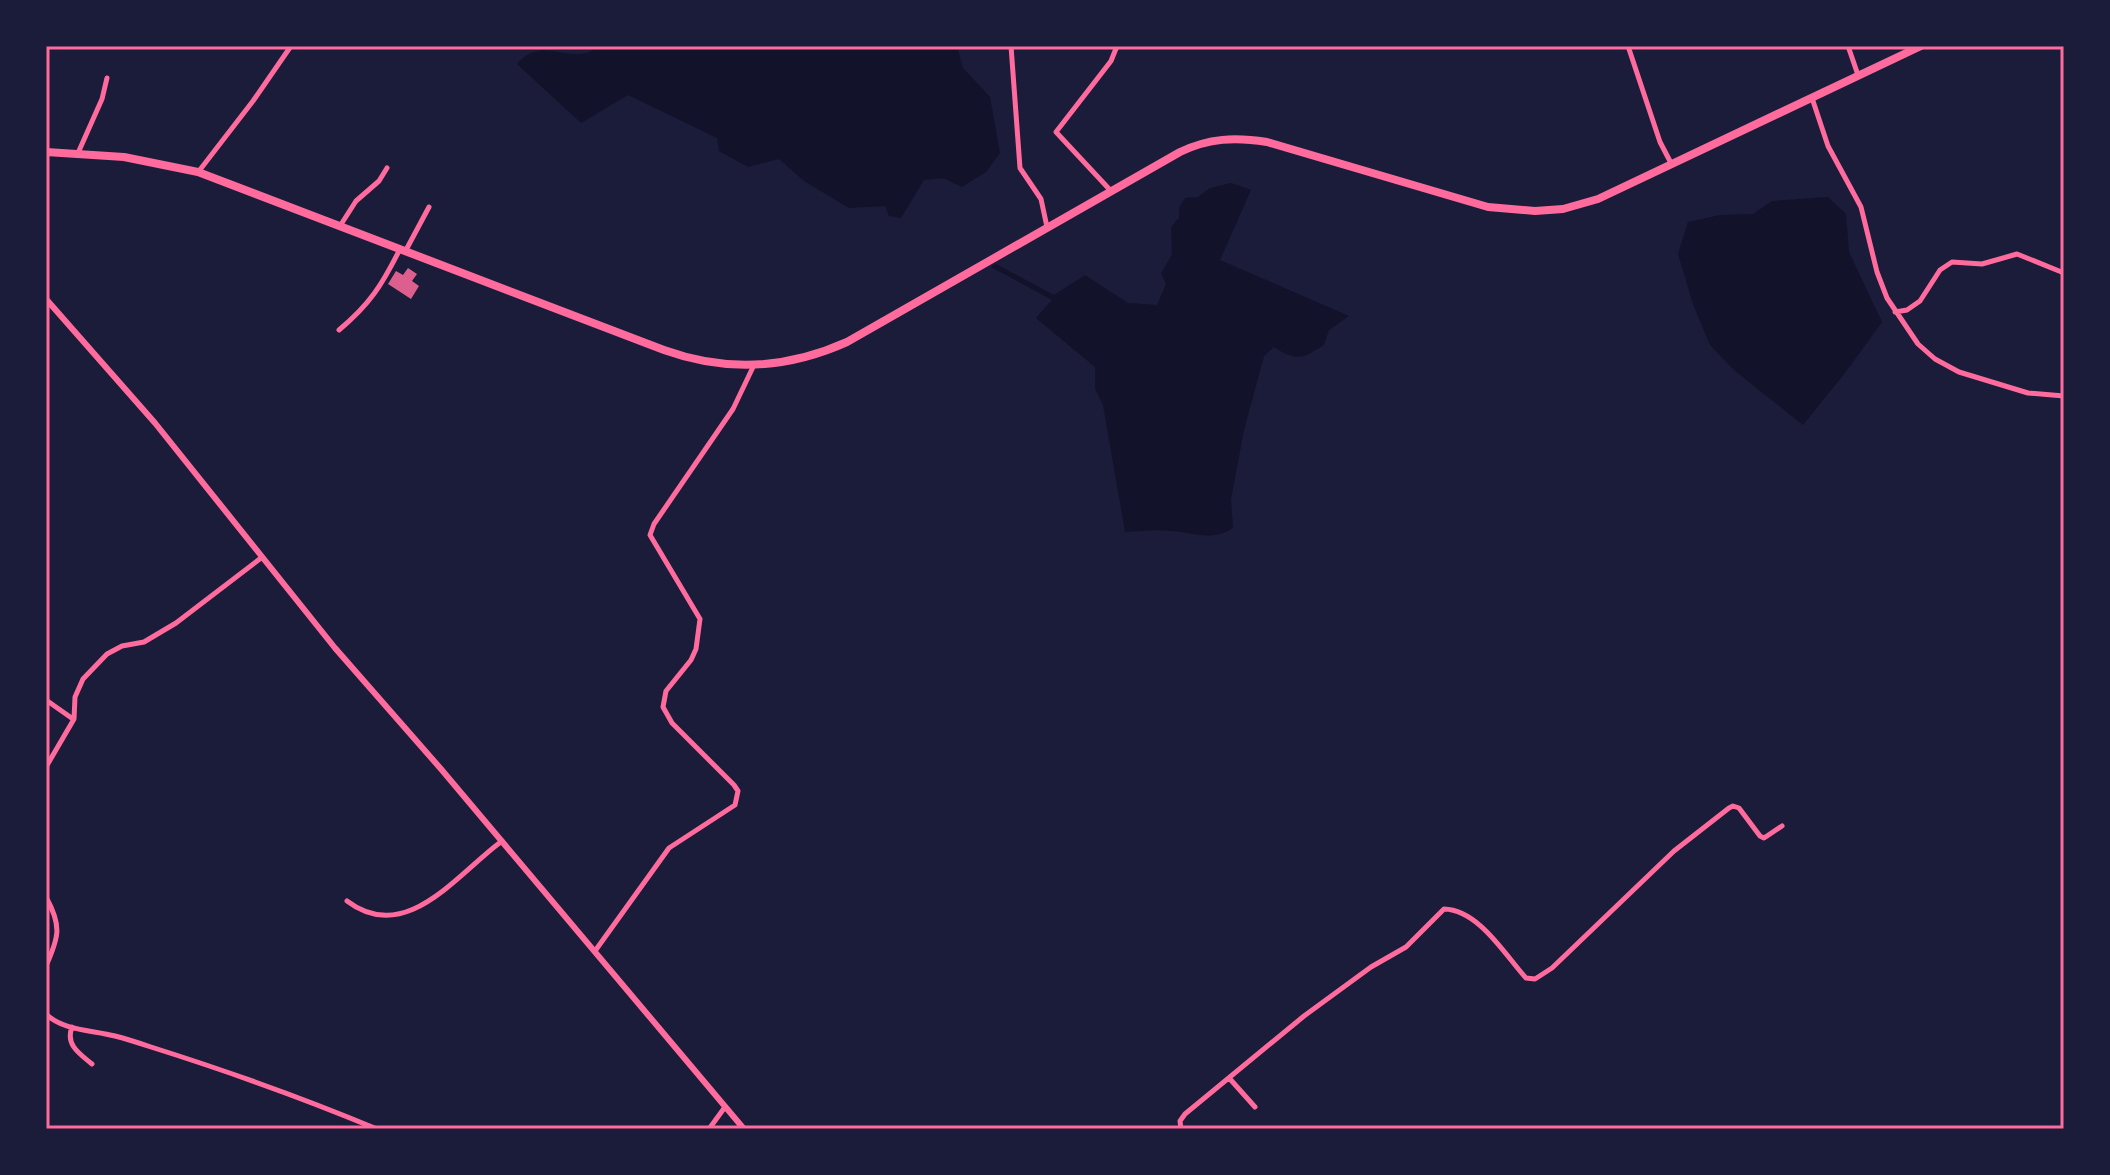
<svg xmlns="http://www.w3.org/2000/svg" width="2110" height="1175" viewBox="0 0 2110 1175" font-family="Quicksand,sans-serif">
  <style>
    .water { fill: #12122b }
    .building { fill: #dd5f8e }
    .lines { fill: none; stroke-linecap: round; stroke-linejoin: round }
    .minor { stroke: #ff6b9d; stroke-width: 5 }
    .tertiary { stroke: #ff6b9d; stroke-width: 6 }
    .primary { stroke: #ff6b9d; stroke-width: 8 }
    .neatline { fill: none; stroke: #ff6b9d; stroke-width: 3 }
  </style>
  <rect width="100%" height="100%" fill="#1b1b3a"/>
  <path class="water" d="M 599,46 L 957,46 L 963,68 L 990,97 L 1000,153 L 986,172 L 962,187 L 943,178 L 924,180 L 901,218 L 889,216 L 885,206 L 849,208 L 804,181 L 779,159 L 748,167 L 719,151 L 717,138 L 628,95 L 581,123 L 517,64 C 539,38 561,59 587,53 C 591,52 595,48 599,46 Z
    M 1231,183 L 1251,190 L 1220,260 L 1349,316 L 1329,330 L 1324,345 C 1302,359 1297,362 1274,347 L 1264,356 L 1244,430 L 1231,499 L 1233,528 C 1213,542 1193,532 1171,531 C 1156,529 1140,531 1125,532 L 1103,405 L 1095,388 L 1095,367 L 1036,318 L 1052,300 L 991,267 L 996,264 L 1054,295 L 1085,275 L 1128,303 L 1157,305 L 1166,284 L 1161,273 L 1172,255 L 1171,227 L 1179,218 L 1179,207 L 1185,198 L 1198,197 L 1210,188 Z
    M 1828,197 L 1846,214 L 1849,252 L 1882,322 L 1848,369 L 1803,425 L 1735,371 L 1710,345 L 1693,304 L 1678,254 L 1688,222 L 1720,215 L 1753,214 L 1772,201 Z"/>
  <path class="building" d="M 408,268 L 417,274 L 412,281 L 419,286 L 411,299 L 388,284 L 396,271 L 403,275 Z"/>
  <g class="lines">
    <path class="minor" d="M 1011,46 L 1020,168 L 1041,199 L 1047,227
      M 1628,46 L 1660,142 L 1672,165
      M 1848,46 L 1858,75
      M 1812,98 L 1828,146 L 1861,207 L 1877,272 L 1887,298 L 1918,344 L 1935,359 L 1959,372 L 2028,393 L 2064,396
      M 78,153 L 102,99 L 107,78
      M 199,171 L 253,101 L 291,46
      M 1111,191 L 1056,132 L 1111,61 L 1117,46
      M 340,226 L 356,201 L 379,181 L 387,168
      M 406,250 L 429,207
      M 1895,312 L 1907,310 L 1920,301 L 1940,270 L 1952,262 L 1982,264 L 2017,254 L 2064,273
      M 339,330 C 370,304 382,285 400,249
      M 46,700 L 73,719
      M 46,767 L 74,719 L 75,697 L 83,679 L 107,654 L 122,646 L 144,642 L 176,623 L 261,558
      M 46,897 C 62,926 59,937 46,966
      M 347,901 C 406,946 457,874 502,841
      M 595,951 L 669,848 L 735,805 L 738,791 L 734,785 L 672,723 L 663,707 L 666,691 L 691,660 L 696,649 L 700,619 L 650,535 L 654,524 L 733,409 L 754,365
      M 46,1014 C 63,1031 93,1030 115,1036 C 127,1039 139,1043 151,1047 C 227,1071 303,1098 377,1129
      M 72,1027 C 65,1045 80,1054 92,1064
      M 1230,1079 L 1255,1107
      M 709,1129 L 725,1107
      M 1181,1129 L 1180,1121 L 1185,1114 L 1304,1016 L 1371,967 L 1406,947 L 1444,909 C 1479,910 1505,955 1526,978 L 1535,979 L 1552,968 L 1674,851 L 1729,808 L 1733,806 L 1739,808 L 1760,836 L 1764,838 L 1782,826"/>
    <path class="tertiary" d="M 46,299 L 155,423 L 335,648 L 441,769 L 744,1129"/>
    <path class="primary" d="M 46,152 L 124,157 L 198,172 L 664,350 C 725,372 787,369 847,342 L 1180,152 C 1209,138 1235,137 1267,142 L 1488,207 L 1535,211 L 1563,209 L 1598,199 L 1921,46"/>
  </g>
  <rect width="2110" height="1175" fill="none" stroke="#1b1b3a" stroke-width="96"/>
  <rect x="48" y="48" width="2014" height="1079" class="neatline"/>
</svg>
